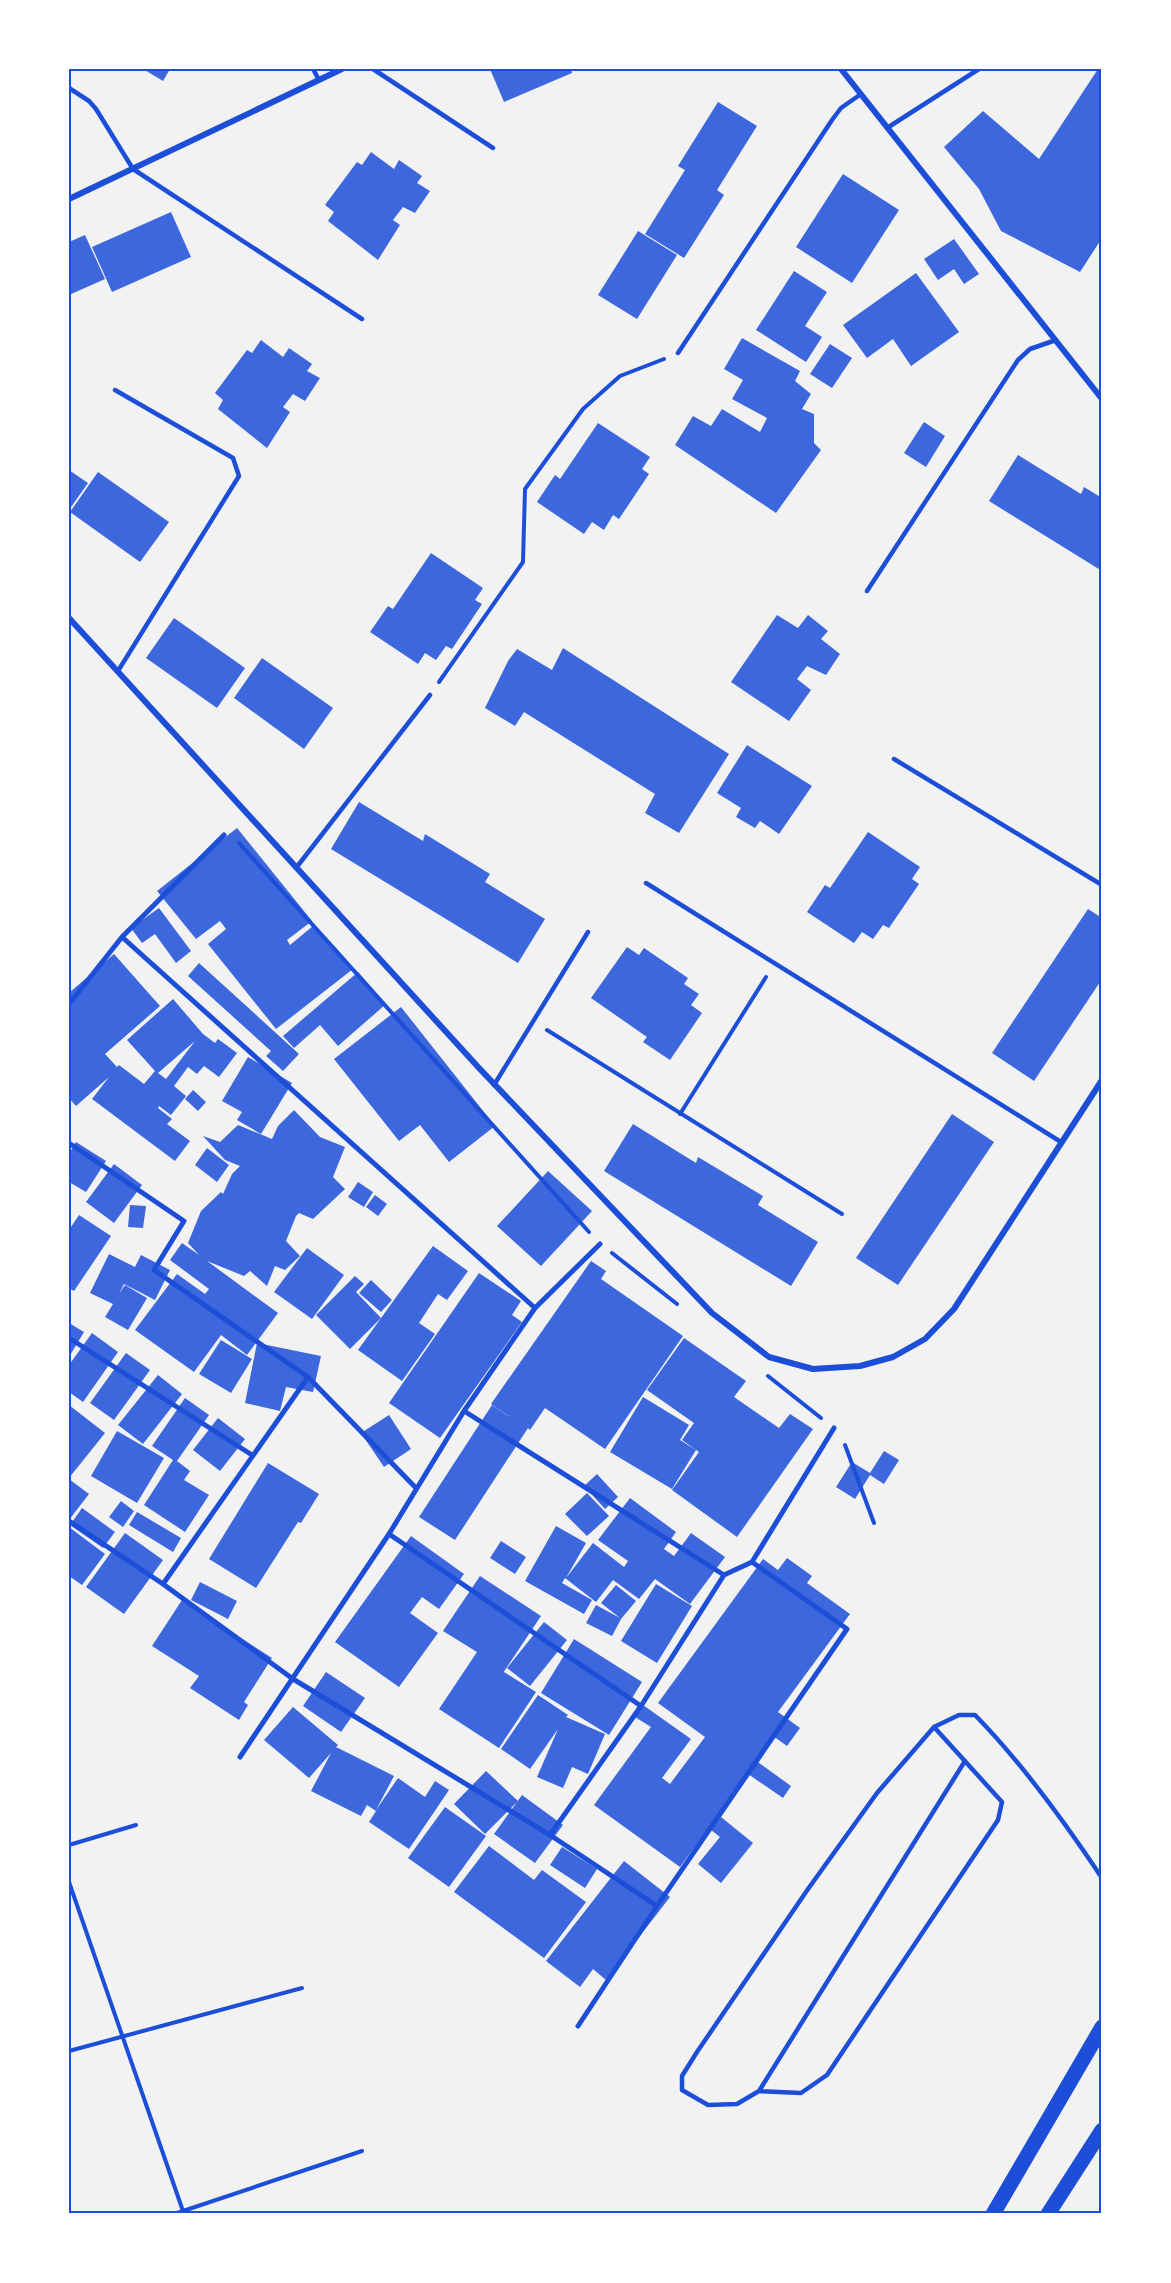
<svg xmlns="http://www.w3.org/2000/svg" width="1171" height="2283" viewBox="0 0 1171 2283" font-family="'Open Sans',sans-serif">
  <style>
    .building { fill: #3d67dc; fill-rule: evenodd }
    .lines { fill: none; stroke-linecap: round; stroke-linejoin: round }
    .path { stroke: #1d4ed8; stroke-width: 4 }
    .service { stroke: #1d4ed8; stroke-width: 4.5 }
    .pedestrian { stroke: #1d4ed8; stroke-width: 5 }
    .minor { stroke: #1d4ed8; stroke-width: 6 }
    .primary { stroke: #1d4ed8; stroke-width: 15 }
    .neatline { fill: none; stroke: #1d4ed8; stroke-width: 2 }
  </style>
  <rect width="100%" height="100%" fill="#f2f2f2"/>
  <path class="building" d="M 143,69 L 170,69 L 163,81 Z
    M 490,69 L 571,69 L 572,73 L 504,102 Z
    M 1098,69 L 1102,69 L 1102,238 L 1080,272 L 1001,231 L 979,189 L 944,147 L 983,111 L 1039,159 Z
    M 718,102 L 757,126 L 717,190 L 724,195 L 684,258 L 645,234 L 685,170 L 678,166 Z
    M 371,152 L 394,169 L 399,160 L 422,176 L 417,183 L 430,191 L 415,213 L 403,207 L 393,220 L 400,225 L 378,260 L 328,221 L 334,212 L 325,205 L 357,162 L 362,165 Z
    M 843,174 L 899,210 L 852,283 L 796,247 Z
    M 171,212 L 191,257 L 112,292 L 92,247 Z
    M 638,231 L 677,255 L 637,319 L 598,295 Z
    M 85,235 L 105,279 L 69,295 L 69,242 Z
    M 954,239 L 979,274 L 964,284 L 954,269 L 938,280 L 924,259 Z
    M 794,271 L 827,292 L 805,326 L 822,337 L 806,362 L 756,330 Z
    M 916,273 L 959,332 L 911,366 L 893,339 L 867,358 L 843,325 Z
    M 742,338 L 800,371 L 795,381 L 811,394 L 802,409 L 814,414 L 814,443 L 821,450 L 776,513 L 675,445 L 693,416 L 711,426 L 722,409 L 760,432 L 767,418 L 732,399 L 743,380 L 724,369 Z
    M 261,340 L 283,357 L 289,348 L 312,364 L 307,371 L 320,378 L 305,401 L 293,394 L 283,407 L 290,412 L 267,448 L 218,409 L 223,400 L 215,393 L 247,350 L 252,353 Z
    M 830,344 L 852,358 L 832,388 L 810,374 Z
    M 924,422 L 945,436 L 926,467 L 904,453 Z
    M 598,423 L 650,457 L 642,469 L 649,474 L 619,519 L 613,515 L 604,530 L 592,522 L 584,534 L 537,502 L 555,475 L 560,479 Z
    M 1018,455 L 1081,494 L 1084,487 L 1102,498 L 1102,571 L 989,501 Z
    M 69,470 L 88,483 L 69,510 Z
    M 98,472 L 169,522 L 140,562 L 70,512 Z
    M 431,553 L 483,588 L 475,600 L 482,604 L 452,649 L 446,646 L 436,660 L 425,653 L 418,664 L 370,632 L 388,606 L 393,609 Z
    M 777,615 L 798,628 L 808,615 L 828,631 L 821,639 L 840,654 L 826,675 L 807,666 L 797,679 L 811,690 L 789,721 L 731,682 Z
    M 174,618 L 245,668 L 217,708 L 146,658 Z
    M 563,648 L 729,754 L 679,833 L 645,813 L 655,794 L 524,712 L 515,726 L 485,708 L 508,661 L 517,649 L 552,670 Z
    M 262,658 L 333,708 L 304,749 L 234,698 Z
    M 747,745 L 812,786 L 779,834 L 760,821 L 755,828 L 736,817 L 741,808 L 717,793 Z
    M 359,802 L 423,841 L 425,834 L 490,874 L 485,882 L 545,919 L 518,963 L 331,849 Z
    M 237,828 L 312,921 L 287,940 L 290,945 L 313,926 L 332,949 L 335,947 L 353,969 L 276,1029 L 208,944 L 226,929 L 220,921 L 196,939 L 157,891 Z
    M 868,832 L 920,867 L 912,879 L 919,884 L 889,928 L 883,925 L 873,939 L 862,932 L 854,943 L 807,912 L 825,885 L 830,888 Z
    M 159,908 L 191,951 L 176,963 L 155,934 L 142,943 L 131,928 Z
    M 1088,909 L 1102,918 L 1102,979 L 1034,1081 L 992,1053 Z
    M 627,947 L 639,955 L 644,948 L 688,978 L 684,984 L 699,994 L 691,1005 L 702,1013 L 670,1060 L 643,1042 L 647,1037 L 591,998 Z
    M 114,954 L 160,1006 L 105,1054 L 117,1067 L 119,1065 L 144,1084 L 155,1071 L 127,1040 L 173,999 L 203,1034 L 215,1043 L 218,1039 L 237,1053 L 219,1077 L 204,1066 L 197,1074 L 188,1067 L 174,1086 L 186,1096 L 171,1115 L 159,1106 L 158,1108 L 172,1119 L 167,1124 L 190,1141 L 175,1161 L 92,1099 L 109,1077 L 76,1106 L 69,1098 L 69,993 ZM 195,1041 L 166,1079 L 158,1073 Z
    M 199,963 L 299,1054 L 283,1071 L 266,1056 L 271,1051 L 188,976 Z
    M 358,972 L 386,1004 L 338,1046 L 320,1025 L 294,1048 L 283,1036 Z
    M 401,1007 L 495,1126 L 449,1162 L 420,1125 L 399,1141 L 334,1059 Z
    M 248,1057 L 292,1083 L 261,1134 L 237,1120 L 242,1112 L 222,1101 Z
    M 193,1090 L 206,1102 L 198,1111 L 185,1099 Z
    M 294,1110 L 320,1137 L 345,1147 L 333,1177 L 345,1189 L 313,1219 L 299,1213 L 296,1216 L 286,1241 L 300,1256 L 285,1270 L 275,1266 L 267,1286 L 250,1271 L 244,1276 L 207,1261 L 278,1313 L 247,1355 L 221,1335 L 194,1372 L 135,1330 L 177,1274 L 205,1294 L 209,1289 L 170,1260 L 182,1243 L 199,1255 L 188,1243 L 201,1211 L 221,1192 L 223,1194 L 232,1174 L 240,1166 L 225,1160 L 203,1136 L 220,1142 L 238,1125 L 272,1139 L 278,1126 Z
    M 952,1114 L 994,1142 L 898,1285 L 856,1258 Z
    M 633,1124 L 696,1163 L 698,1157 L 763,1196 L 758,1205 L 818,1242 L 791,1286 L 604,1171 Z
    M 76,1142 L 106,1161 L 86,1192 L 69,1182 L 69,1154 Z
    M 207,1148 L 229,1165 L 217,1182 L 195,1165 Z
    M 114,1164 L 142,1185 L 114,1223 L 86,1202 Z
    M 548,1171 L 592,1211 L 541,1266 L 497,1226 Z
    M 358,1182 L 373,1192 L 364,1207 L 348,1197 Z
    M 375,1195 L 387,1204 L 378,1216 L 366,1207 Z
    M 130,1205 L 146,1206 L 143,1228 L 128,1227 Z
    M 79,1215 L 111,1236 L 74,1291 L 69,1288 L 69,1230 Z
    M 433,1246 L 468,1271 L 447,1300 L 438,1294 L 419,1323 L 435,1334 L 402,1381 L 358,1350 Z
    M 307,1248 L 344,1275 L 312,1319 L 274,1292 Z
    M 109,1254 L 135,1267 L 141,1255 L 170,1270 L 155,1300 L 124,1284 L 119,1294 L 125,1285 L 147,1298 L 128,1330 L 105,1317 L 113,1304 L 90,1293 Z
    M 591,1261 L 606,1271 L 601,1279 L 683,1336 L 605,1449 L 545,1408 L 530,1430 L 528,1428 L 455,1540 L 419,1517 L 492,1405 L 520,1424 L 491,1404 Z
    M 479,1273 L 521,1301 L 512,1315 L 522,1322 L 440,1438 L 389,1403 Z
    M 355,1276 L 364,1284 L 356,1292 L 381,1318 L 350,1349 L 316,1315 Z
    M 371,1280 L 392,1300 L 381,1312 L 359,1293 Z
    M 69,1323 L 84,1332 L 69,1357 Z
    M 92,1333 L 118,1352 L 83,1402 L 69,1392 L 69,1365 Z
    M 684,1338 L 746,1381 L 734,1397 L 779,1428 L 790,1414 L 813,1429 L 737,1537 L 672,1490 L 699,1452 L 682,1440 L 694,1423 L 647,1390 Z
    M 221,1340 L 252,1359 L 231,1393 L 199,1374 Z
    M 257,1343 L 321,1356 L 313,1392 L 286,1387 L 280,1411 L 245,1403 Z
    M 126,1353 L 150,1370 L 114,1420 L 90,1403 Z
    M 158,1375 L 182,1394 L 143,1444 L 118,1425 Z
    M 643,1397 L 689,1425 L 680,1440 L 696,1450 L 672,1489 L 610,1452 Z
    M 185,1398 L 209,1415 L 177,1461 L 190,1471 L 184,1480 L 209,1495 L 185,1532 L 144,1505 L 173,1460 L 152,1446 Z
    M 69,1405 L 105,1433 L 69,1478 Z
    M 389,1415 L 411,1449 L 384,1467 L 361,1433 Z
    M 218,1418 L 245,1439 L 220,1471 L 193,1450 Z
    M 117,1431 L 164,1458 L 137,1503 L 91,1476 Z
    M 884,1451 L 899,1460 L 884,1484 L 870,1475 L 855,1499 L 836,1487 L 852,1462 L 870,1473 Z
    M 268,1463 L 319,1494 L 301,1523 L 298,1522 L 256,1588 L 209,1559 Z
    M 597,1474 L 618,1497 L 605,1509 L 584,1486 Z
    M 69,1479 L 89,1494 L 69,1520 Z
    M 587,1493 L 609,1516 L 587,1536 L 565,1514 Z
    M 630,1498 L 676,1532 L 664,1549 L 674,1556 L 691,1533 L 725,1557 L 690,1604 L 655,1579 L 639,1599 L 613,1580 L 596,1602 L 565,1578 L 562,1583 L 592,1600 L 584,1614 L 525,1581 L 556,1526 L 586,1543 L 566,1578 L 593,1543 L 624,1567 L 628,1561 L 598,1540 Z
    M 121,1501 L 134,1511 L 123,1527 L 109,1517 Z
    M 82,1508 L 115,1532 L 103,1548 L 70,1525 Z
    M 137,1512 L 181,1538 L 173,1552 L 129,1525 Z
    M 69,1527 L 105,1554 L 82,1585 L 69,1576 Z
    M 125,1533 L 163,1560 L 124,1614 L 86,1587 Z
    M 411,1536 L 464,1574 L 439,1609 L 422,1597 L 410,1613 L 438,1633 L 399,1687 L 335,1642 Z
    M 501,1541 L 526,1557 L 515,1574 L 490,1558 Z
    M 787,1558 L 812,1576 L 807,1583 L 850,1614 L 778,1712 L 800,1728 L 787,1746 L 773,1736 L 755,1760 L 791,1786 L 783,1798 L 748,1774 L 680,1867 L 594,1805 L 651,1727 L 635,1717 L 643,1705 L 691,1739 L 662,1778 L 670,1784 L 705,1737 L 658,1703 L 763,1559 L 778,1570 Z
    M 480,1576 L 541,1616 L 503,1673 L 504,1672 L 536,1692 L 499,1748 L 439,1709 L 477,1652 L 443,1631 Z
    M 200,1582 L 237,1601 L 228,1619 L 191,1600 Z
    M 656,1584 L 692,1606 L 657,1663 L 621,1641 Z
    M 616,1585 L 636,1601 L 621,1619 L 612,1636 L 586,1623 L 596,1605 L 620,1618 L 601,1603 Z
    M 182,1600 L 272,1658 L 244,1702 L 248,1705 L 239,1720 L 190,1688 L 199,1676 L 152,1646 Z
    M 544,1622 L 567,1640 L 530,1686 L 507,1668 Z
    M 574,1639 L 642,1682 L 609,1735 L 541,1693 Z
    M 326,1672 L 365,1698 L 341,1732 L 303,1706 Z
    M 538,1695 L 568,1715 L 566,1717 L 605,1734 L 588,1774 L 572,1767 L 563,1788 L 537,1777 L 558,1729 L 530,1769 L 501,1749 Z
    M 293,1707 L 338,1745 L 336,1747 L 394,1776 L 376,1810 L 398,1778 L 425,1797 L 435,1781 L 449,1790 L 409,1849 L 369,1822 L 376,1811 L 367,1805 L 361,1816 L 311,1791 L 331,1753 L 309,1778 L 264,1740 Z
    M 486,1771 L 518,1801 L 485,1834 L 454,1804 Z
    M 522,1795 L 563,1825 L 535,1863 L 494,1834 Z
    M 445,1807 L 486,1836 L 449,1887 L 408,1858 Z
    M 721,1817 L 753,1843 L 721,1883 L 698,1864 L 720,1837 L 711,1830 Z
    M 489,1846 L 534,1880 L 542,1870 L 586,1902 L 544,1958 L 454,1892 Z
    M 562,1847 L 597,1869 L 585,1888 L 550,1865 Z
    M 624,1861 L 670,1897 L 606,1980 L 593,1969 L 580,1987 L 546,1961 Z"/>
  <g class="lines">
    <path class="path" d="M 439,682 L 523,562 L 525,489 L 583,409 L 620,376 L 664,359
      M 239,843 L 589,1232
      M 547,1030 L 842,1214
      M 680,1114 L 766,977
      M 612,1253 L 677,1304
      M 768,1376 L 821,1418
      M 845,1445 L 874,1523
      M 69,1845 L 136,1825
      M 69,1882 L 184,2214
      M 69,2051 L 302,1988
      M 174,2214 L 362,2151"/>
    <path class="service" d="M 313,69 L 319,80
      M 373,69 L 493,148
      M 69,88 L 89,101 L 96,109 L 133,169 L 362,319
      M 887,128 L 979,69
      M 678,353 L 832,120 L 841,108 L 861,94
      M 115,390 L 233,458 L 239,476 L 118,671
      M 867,591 L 1018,360 L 1030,349 L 1056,340
      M 894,759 L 1102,885
      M 296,868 L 430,695
      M 646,883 L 1061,1142
      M 494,1085 L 588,932
      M 965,1761 L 759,2091 L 737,2104 L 708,2105 L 682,2090 L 682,2076 L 697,2052 L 808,1889 L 877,1793 L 934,1727 L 959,1715 L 975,1715 C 1023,1764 1064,1821 1102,1878
      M 759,2091 L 801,2093 L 827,2075 L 998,1820 L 1002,1802 L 934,1727"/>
    <path class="pedestrian" d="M 122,937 L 535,1308
      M 69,1004 L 122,937 L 224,835
      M 69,1143 L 184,1221 L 154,1270 L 308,1377 L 163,1584
      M 69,1338 L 252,1455
      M 308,1377 L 416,1488
      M 464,1411 L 724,1575
      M 69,1521 L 163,1584 L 293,1679 L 550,1835 L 657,1906
      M 389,1534 L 641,1706
      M 240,1757 L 389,1534 L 464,1411 L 535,1308 L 600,1244
      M 550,1835 L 641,1706 L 724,1575 L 752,1562
      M 578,2026 L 657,1906 L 847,1629 L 752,1562 L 834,1428"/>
    <path class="minor" d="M 841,69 L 1102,399
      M 69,199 L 342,69
      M 69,618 L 479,1068 L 712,1313 L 769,1357 L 813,1369 L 860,1366 L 893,1357 L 925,1339 L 954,1309 L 1102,1080"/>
    <path class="primary" d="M 993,2214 L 1102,2027
      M 1048,2214 L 1102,2130"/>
  </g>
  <rect width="1171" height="2283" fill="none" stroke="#ffffff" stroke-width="141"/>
  <rect x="70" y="70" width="1030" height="2142" class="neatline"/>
</svg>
